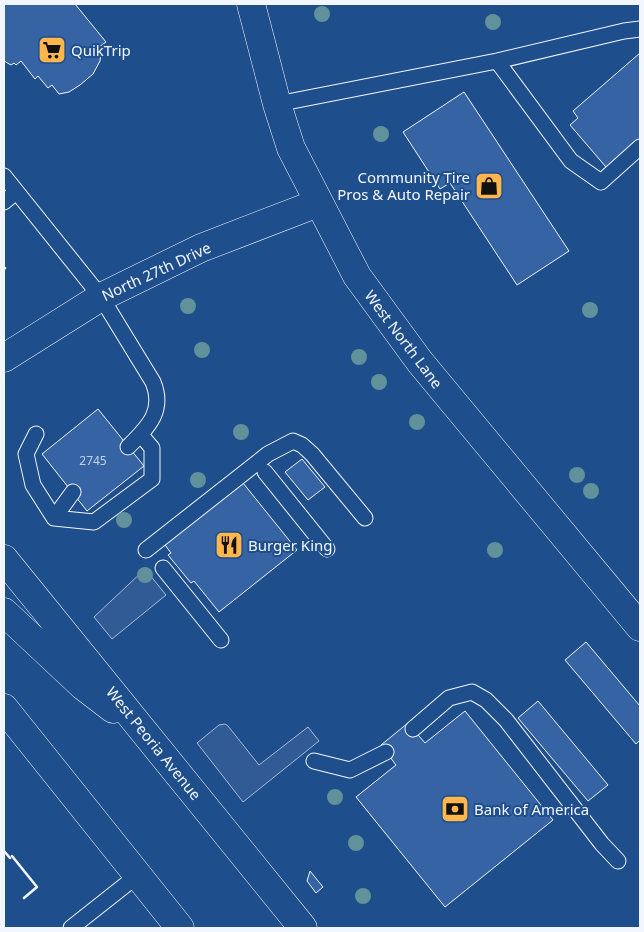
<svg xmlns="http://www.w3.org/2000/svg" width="644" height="932" viewBox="0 0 644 932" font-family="'Noto Sans',sans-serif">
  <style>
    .green { fill: #305b95; stroke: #a8bbd7 }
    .building { fill: #3563a3; stroke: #f2f6ff }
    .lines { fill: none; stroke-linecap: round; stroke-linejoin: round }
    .service-casing { stroke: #f2f6ff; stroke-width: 17 }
    .minor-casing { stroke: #f2f6ff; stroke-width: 29 }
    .secondary-casing { stroke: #f2f6ff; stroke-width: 29 }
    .service { stroke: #1f4e8c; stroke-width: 15 }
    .minor { stroke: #1f4e8c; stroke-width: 28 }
    .secondary { stroke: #1f4e8c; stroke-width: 28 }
    .wall { stroke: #f2f6ff; stroke-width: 2.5 }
    .tree { fill: #61919a }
    .labels { text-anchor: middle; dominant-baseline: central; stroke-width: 4; stroke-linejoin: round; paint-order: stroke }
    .number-label { font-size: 12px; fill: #c3d1e8 }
    .poi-label { font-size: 15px; fill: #f2f6ff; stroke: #1f4e8c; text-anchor: start }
    .street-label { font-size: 15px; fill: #f2f6ff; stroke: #1f4e8c }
  </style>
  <rect width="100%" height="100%" fill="#1f4e8c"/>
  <path class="green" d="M 145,569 L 166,595 L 112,639 L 94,617 Z
    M 225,724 L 228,726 L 259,765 L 308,727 L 319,741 L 243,802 L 197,743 L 219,725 Z"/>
  <path class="building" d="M 4,4 L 75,4 L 106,42 L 99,47 L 101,52 L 100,61 L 93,74 L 80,85 L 69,92 L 59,94 L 52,85 L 48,88 L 38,76 L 35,79 L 21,61 L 16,65 L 14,63 L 11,65 L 4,61 Z
    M 640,53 L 640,148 L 606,167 L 570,125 L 578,118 L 573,111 Z
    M 464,92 L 569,251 L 517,285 L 450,183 L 440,189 L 403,132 Z
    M 98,409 L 144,466 L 87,511 L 42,454 Z
    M 302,459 L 325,487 L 308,500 L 285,472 Z
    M 239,478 L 297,550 L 219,612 L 194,581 L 191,583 L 168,555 L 171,553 L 162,541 Z
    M 586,642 L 640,706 L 640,740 L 636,744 L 565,660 Z
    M 538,701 L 608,785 L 588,801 L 518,718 Z
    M 465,711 L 553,820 L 445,907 L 356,797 L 396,765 L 381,745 L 408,723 L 425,743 Z
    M 310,871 L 323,887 L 316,893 L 307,881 Z"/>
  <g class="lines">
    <defs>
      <path id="service" d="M 497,61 L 571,161 L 601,182 L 640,147
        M 277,104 L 497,61 L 624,31 L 640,29
        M 4,176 L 101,297 L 153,382 C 165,411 148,427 128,447
        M 4,202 L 16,192
        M 36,434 L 26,454 L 33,485 L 54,518
        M 265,472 L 327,549
        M 54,518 L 94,522 L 152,479 L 152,448 L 141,435
        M 54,518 L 73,492
        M 146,550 L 268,454 L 293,441 L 302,445 L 312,454 L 365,518
        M 163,568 L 221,640
        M 413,729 L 449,698 L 472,692 L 486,700 L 506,720 L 602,844 L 618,861
        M 314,761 L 350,770 L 386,752
        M 71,928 L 138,875"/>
      <path id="minor" d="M 251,4 L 277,104 L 291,148 L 357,276 L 420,362 L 640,627
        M 4,358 L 101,297 L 201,248 L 318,203"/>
      <path id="secondary" d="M 4,559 L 303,928
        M 4,612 L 83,686 L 113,709
        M 4,708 L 180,928"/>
    </defs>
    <use href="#service" class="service-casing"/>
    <use href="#minor" class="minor-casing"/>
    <use href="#secondary" class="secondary-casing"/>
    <use href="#service" class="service"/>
    <use href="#minor" class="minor"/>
    <use href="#secondary" class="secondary"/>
    <path class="wall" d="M 4,269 L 5,268
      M 4,851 L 10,858
      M 12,856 L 37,887 L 24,898"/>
  </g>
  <g class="tree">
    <circle cx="322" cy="14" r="8"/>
    <circle cx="493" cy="22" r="8"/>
    <circle cx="381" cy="134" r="8"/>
    <circle cx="188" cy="306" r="8"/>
    <circle cx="590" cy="310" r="8"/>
    <circle cx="202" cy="350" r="8"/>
    <circle cx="359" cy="357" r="8"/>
    <circle cx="379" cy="382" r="8"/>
    <circle cx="417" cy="422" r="8"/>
    <circle cx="241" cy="432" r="8"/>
    <circle cx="577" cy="475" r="8"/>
    <circle cx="198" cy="480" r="8"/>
    <circle cx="591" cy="491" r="8"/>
    <circle cx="124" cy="520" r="8"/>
    <circle cx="495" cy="550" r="8"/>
    <circle cx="145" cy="575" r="8"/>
    <circle cx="335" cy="797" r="8"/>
    <circle cx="356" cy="843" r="8"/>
    <circle cx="363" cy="896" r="8"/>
  </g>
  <defs>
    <symbol id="supermarket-square" viewBox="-11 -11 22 22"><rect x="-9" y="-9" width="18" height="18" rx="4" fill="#ffb74d" stroke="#1f4e8c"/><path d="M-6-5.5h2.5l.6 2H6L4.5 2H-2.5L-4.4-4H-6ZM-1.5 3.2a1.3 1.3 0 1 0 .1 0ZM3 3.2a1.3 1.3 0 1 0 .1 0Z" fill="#111"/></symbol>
    <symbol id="shop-square" viewBox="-11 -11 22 22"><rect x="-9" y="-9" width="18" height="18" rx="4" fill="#ffb74d" stroke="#1f4e8c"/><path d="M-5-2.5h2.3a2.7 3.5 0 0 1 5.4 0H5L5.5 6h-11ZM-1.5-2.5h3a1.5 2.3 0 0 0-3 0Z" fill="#111"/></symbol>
    <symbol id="restaurant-square" viewBox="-11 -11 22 22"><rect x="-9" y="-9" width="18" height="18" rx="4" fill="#ffb74d" stroke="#1f4e8c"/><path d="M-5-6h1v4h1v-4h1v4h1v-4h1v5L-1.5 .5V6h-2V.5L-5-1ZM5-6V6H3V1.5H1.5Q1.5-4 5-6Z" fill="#111"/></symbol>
    <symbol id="bank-square" viewBox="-11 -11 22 22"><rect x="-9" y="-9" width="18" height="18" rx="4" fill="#ffb74d" stroke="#1f4e8c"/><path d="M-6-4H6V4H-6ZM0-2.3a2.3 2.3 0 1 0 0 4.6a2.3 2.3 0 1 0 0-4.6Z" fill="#111"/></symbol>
  </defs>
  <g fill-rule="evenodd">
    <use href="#supermarket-square" x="36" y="34" width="32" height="32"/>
    <use href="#shop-square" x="473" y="170" width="32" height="32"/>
    <use href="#restaurant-square" x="213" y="529" width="32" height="32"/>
    <use href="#bank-square" x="439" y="793" width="32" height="32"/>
  </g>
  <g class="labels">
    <g class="number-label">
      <text x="93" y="460">2745</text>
    </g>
    <g class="poi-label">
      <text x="71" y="50">QuikTrip</text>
      <text x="470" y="177" text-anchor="end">Community Tire<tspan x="470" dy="17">Pros &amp; Auto Repair</tspan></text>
      <text x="248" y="545">Burger King</text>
      <text x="474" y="809">Bank of America</text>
    </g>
    <g class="street-label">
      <text transform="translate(156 271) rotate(-25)">North 27th Drive</text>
      <text transform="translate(404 339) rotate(53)">West North Lane</text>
      <text transform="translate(154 743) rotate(51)">West Peoria Avenue</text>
    </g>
  </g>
  <rect width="644" height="932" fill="none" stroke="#f2f6ff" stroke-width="10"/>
</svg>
